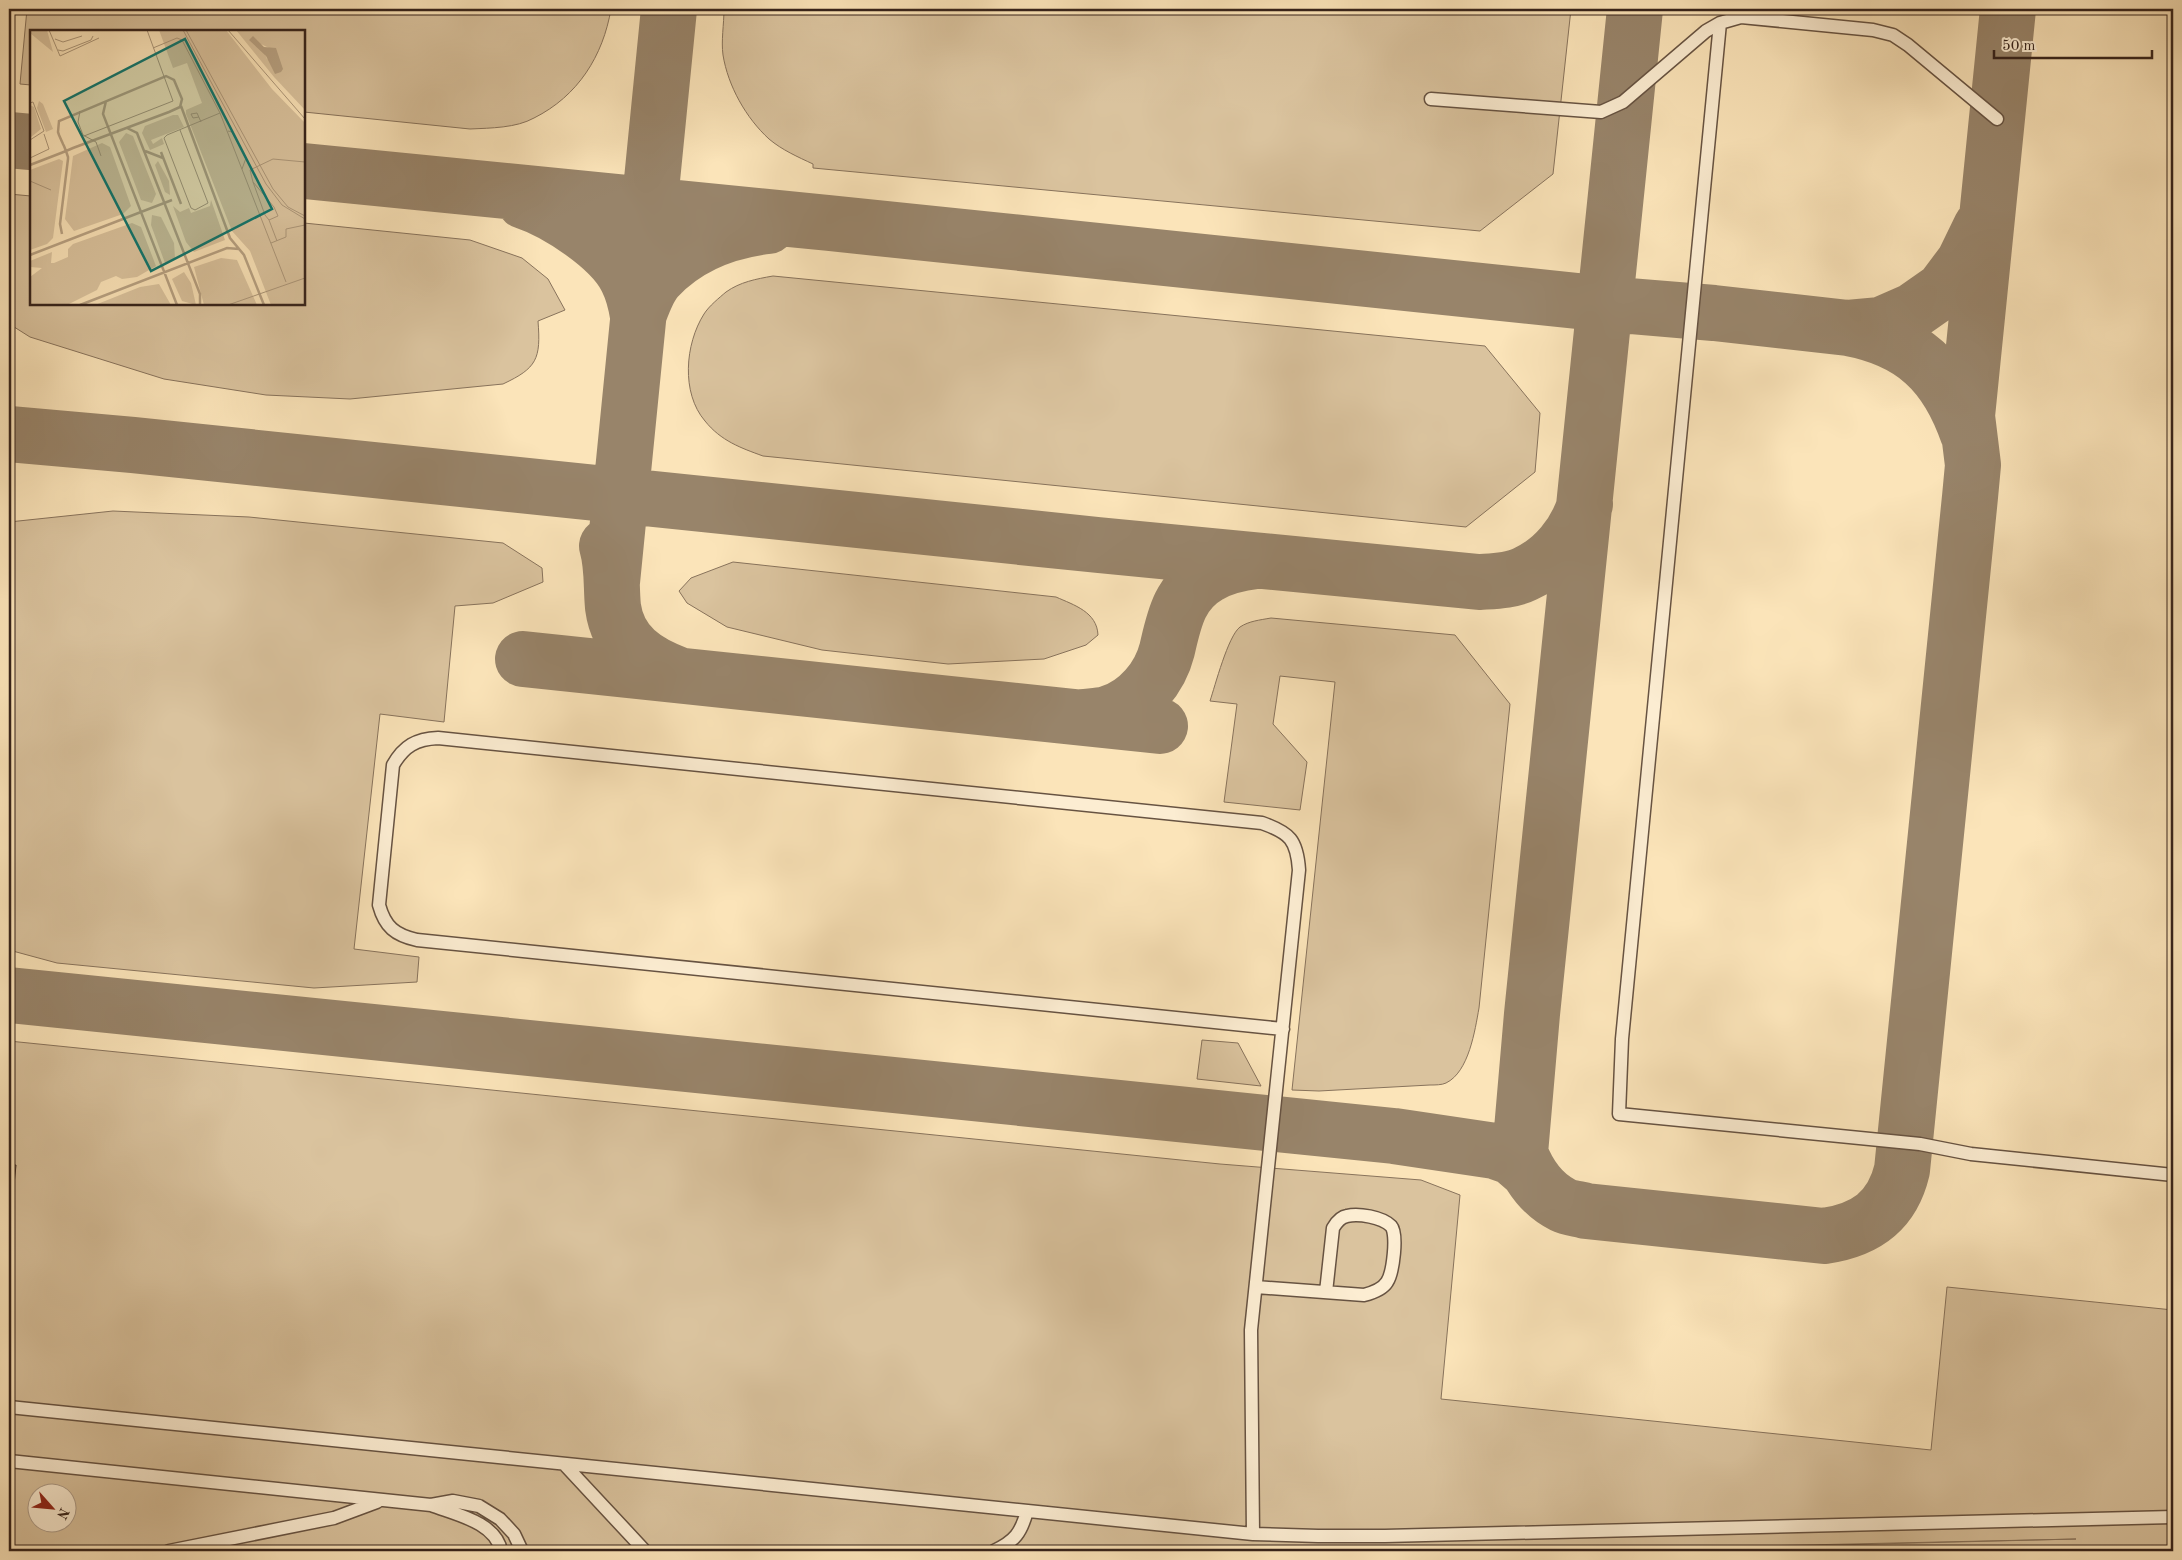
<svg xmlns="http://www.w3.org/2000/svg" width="2182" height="1560" viewBox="0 0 2182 1560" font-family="'Old Standard TT',serif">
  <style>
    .green { fill: #dac39e; stroke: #88735c; fill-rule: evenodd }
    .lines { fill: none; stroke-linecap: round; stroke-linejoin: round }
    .taxiway { stroke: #98846a; stroke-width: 56 }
    .building { fill: #9c876d; stroke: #36231b }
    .service-casing { stroke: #675342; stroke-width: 15 }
    .service { stroke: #fcedd2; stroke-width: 12 }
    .inset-river { fill: none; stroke: #b8a283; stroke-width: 2.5 }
    .inset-road { fill: none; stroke: #ac977a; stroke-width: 1 }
    .view { fill: #0f766e; fill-opacity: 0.15; stroke: #0f766e; stroke-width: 2.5 }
    .inset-edge { fill: none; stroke: #36231b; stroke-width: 2.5 }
  </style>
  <rect width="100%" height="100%" fill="#fbe4b9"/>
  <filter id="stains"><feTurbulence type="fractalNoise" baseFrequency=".004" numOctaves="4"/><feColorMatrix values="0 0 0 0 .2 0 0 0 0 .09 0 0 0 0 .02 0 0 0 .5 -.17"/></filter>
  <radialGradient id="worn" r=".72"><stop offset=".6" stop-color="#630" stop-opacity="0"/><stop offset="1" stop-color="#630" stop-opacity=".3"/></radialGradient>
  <path class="green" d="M 27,9 L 611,9 C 603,56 578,96 534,118 C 516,128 491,128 470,129 L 304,112 L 304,31 L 31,31 L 31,85 L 20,84 Z
    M 724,9 L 1571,9 L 1553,174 L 1480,231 L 813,168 L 813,164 C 798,157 782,150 769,139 C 746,118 728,86 723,55 C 721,41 724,24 724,9 Z
    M 9,194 L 31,196 L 31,304 L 304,304 L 304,223 L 470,240 L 522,258 L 548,279 L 565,310 L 538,321 C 541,359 537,368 503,384 L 350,399 L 266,395 L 164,379 L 30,337 L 11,325 L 9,321 Z
    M 773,276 L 1485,346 L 1540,413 L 1535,472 L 1466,527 L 763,456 C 741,448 721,441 705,421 C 681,393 685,344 704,314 C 709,306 719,298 726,292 C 740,282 756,279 773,276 Z
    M 113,511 L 249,517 L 503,543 L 542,568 L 543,582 L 493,603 L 455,606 L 444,722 L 380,714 L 354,949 L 419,957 L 417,982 L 314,988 L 57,963 L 9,950 L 9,522 Z
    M 733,562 L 1056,597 C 1074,605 1097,612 1098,635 L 1086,645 L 1044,659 L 948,664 L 822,650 L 727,627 L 687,603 L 679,591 L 691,578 Z
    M 1271,618 L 1455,635 L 1510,704 L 1479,1008 C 1475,1030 1469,1072 1446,1083 C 1442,1085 1435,1085 1430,1085 L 1319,1091 L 1292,1090 L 1335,682 L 1280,676 L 1273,724 L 1307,762 L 1300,810 L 1224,802 L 1237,704 L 1210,701 C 1215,686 1228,636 1240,627 C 1249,621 1260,620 1271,618 Z
    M 1202,1040 L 1238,1043 L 1261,1086 L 1197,1079 Z
    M 9,1041 L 1220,1164 L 1421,1180 L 1460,1195 L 1441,1399 L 1931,1450 L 1947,1287 L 2173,1310 L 2173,1551 L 1592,1551 L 2076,1539 L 1532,1551 L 9,1551 ZM 38,1492 L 68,1492 L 68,1522 L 38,1522 Z"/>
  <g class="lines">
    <path class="taxiway" d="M 1635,9 L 1532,1014 L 1520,1153 C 1528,1174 1541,1194 1563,1205 C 1569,1208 1579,1209 1586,1211 L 1824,1236 C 1865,1230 1892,1212 1902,1170 L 1970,497 L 1973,465 L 1967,416 L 2008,9
      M 9,140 L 31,142
      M 304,171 L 829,223 L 1606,304 L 1714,313 L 1848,328 L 1881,325 L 1913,311 L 1943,290 L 1964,262 L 1981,227
      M 524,201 C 557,212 611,247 627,279 C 633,291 636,303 638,316 C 643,303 648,288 657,278 C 686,247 726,231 768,226
      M 1848,328 C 1913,340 1947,373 1968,434
      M 9,434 L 133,445 L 1098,545 L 1479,582 C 1494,581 1511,581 1525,574 C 1554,561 1576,534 1585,504
      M 607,546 C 613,566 611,587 613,607 C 618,645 646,663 679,675
      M 612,582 L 669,9
      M 523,659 L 1160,726
      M 1083,717 C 1091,716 1102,716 1110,713 C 1138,704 1160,678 1167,650 C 1174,620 1179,592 1209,575 C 1224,566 1240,563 1256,561
      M 9,995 L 1394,1136 L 1495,1151 L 1512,1157 L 1527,1170"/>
  </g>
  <path class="building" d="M 9,1165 L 16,1165 L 13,1195 L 9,1195 Z"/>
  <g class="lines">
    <defs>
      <path id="service" d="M 1720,23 L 1622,1039 L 1619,1114 L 1920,1144 L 1971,1154 L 2173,1175
        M 1431,99 L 1601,112 L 1623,102 L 1706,31 L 1720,23 L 1741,17 L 1873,30 L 1893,35 L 1908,45 L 1997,119
        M 1256,1287 L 1364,1295 C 1372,1293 1382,1290 1387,1282 C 1393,1273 1398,1234 1391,1226 C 1382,1217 1358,1213 1347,1216 C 1340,1217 1336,1223 1333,1228 L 1326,1292
        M 9,1407 L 1253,1534 L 1318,1536 L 1385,1536 L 2173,1517
        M 9,1461 L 431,1505 C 454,1514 496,1522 501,1551
        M 564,1464 L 645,1551
        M 431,1505 L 453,1501 L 479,1506 L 500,1519 L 514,1534 L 522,1551
        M 1253,1534 L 1251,1330 L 1299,870 C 1297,840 1290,833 1262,823 L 438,738 C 416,739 404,746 393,765 L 379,905 C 385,927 395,935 417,940 L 1283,1029
        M 169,1551 L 334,1518 L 377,1502
        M 994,1551 C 1015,1541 1021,1533 1027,1511"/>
    </defs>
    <use href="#service" class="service-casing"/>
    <use href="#service" class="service"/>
  </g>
  <g transform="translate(30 30)">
    <rect width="275" height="275" fill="#fbe4b9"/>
    <path d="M 0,0 L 17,0 L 23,22 L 0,3 ZM 129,0 L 196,0 L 242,59 L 275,93 L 275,275 L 241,275 L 220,221 L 202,201 L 156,84 L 156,80 L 172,73 L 157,33 L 143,38 ZM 206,0 L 275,0 L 275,80 L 244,47 ZM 231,14 L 247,22 L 248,31 L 237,29 ZM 9,71 L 13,74 L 23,99 L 16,102 L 7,78 ZM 0,75 L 4,77 L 11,99 L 0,108 ZM 143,85 L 148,85 L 154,97 L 121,110 L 123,114 L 132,108 L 134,114 L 120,120 L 112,103 L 115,96 ZM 96,103 L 103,106 L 126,164 L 122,173 L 111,170 L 89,112 ZM 72,113 L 80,117 L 101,176 L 93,184 L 44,201 L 35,189 L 43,126 ZM 29,129 L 33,131 L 23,208 L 17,214 L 0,220 L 0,140 ZM 128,131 L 139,151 L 140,165 L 135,162 L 125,135 ZM 181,170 L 195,210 L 164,222 L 156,212 L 143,176 L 150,182 L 159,178 L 161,183 L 180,176 ZM 122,185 L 131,187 L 144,213 L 145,228 L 135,233 L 121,195 ZM 102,193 L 111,197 L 126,236 L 107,247 L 92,249 L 86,246 L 71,252 L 67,260 L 37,275 L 0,275 L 0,247 L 12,238 L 0,237 L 0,231 L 22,222 L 21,233 L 24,233 L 38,227 L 38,219 L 43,214 ZM 191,228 L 207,230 L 227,275 L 174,275 L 164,237 ZM 154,242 L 161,253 L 166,275 L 152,271 L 142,249 ZM 129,254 L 141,275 L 65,275 L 110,257 Z" fill="#dac39e" fill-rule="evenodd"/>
    <path d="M 223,6 L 234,17 L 246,18 L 253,39 L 251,42 L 245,44 L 236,26 L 219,10 Z" fill="#b8a283"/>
    <path class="inset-river" d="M 76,71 L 73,84 L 147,275M 151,76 L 200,208 L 214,225 L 234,275M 97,98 L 107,103 L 170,264 L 170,275M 115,121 L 133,128M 131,122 L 151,174M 0,135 L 31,123 L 36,121 L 43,118 L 139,82 L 150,77 L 152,69 L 144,50 L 136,46 L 29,91 L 28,102 L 29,105 L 33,114 L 34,116 L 36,121 L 38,127 L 38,129 L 30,194 L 32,204M 0,225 L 142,170M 50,275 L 197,218 L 209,219"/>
    <path class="inset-road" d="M 19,0 L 30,26 L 69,8M 153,0 L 236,154 L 252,175 L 275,189M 156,0 L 243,159 L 258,177 L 275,186M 198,0 L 275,89M 25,9 L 33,12 L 52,6M 123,18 L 147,8 L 152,10 L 190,83 L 256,252M 28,20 L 33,21 L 61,10 L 63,6M 0,73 L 3,72 L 14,101 L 0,110M 50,81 L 48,92 L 53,105 L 66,112 L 71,126M 169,87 L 163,88 L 161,84 L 167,83 L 171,92M 150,100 L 178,173 L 165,180 L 161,178 L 134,108 L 137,105 L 190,83M 198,101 L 202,102 L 216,128 L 212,139M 54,106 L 143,71 L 117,0M 0,128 L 19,119 L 14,104M 0,151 L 21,160M 223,152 L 235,185 L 239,190 L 248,186 L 244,177 L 223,152 L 220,140 L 243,129 L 275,132M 239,190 L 247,211M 241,213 L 256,207 L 256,199 L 275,195M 198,275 L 275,248"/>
    <path class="view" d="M 155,9 L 242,179 L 121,241 L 34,71 Z"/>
    <rect width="275" height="275" class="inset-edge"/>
  </g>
  <rect width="2182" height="1560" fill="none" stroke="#fbe4b9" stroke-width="30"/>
  <rect x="10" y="10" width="2162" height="1540" fill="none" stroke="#36231b" stroke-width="2.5"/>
  <rect x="15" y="15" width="2152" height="1530" fill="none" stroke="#36231b"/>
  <g transform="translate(52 1508) rotate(117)"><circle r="24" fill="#fcedd2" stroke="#ad9c89"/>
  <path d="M0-4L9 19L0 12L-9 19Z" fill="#8f2418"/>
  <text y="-8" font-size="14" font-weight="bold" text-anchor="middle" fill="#36231b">N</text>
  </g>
  <path d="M1994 50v8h158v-8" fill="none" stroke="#36231b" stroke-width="2.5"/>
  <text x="2002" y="50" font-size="15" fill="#36231b" stroke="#fcedd2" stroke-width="4" paint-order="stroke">50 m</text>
  <rect width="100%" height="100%" filter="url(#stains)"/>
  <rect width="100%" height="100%" fill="url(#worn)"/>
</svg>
